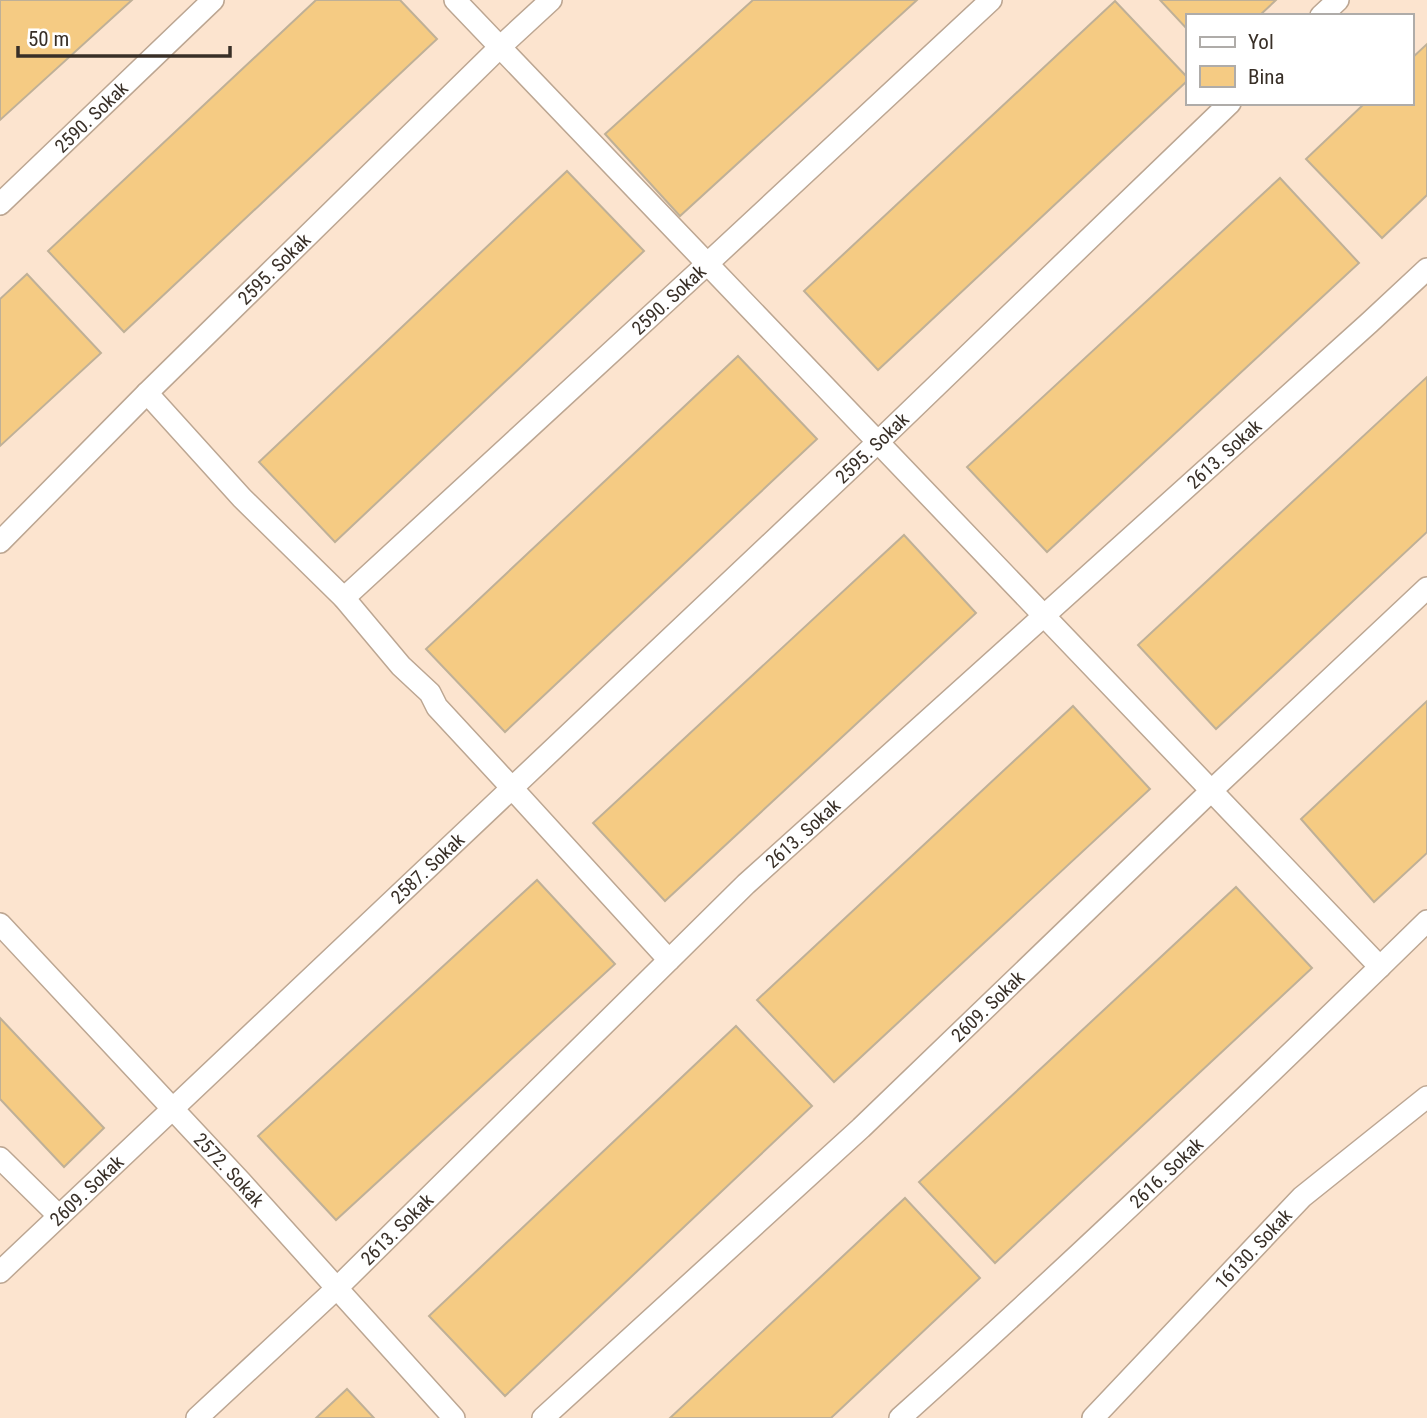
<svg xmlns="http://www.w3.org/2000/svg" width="1427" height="1418" viewBox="0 0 1427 1418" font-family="'Roboto Condensed',sans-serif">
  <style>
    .building { fill: #f5cb83; stroke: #bfb097; stroke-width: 2 }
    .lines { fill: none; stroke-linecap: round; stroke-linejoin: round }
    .street-casing { stroke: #bca692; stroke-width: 24 }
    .street { stroke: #fff; stroke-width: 21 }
    .labels { text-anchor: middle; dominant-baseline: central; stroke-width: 6; stroke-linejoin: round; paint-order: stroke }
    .street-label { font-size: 19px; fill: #382f27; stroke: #fff }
  </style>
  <rect width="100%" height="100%" fill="#fce4cf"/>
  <path class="building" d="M 0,0 L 132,0 L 0,120 Z
    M 316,0 L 400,0 L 437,39 L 124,332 L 48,251 Z
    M 753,0 L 917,0 L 680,216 L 605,134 Z
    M 1160,0 L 1276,0 L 1259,16 L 1187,16 L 1187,29 Z
    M 1115,1 L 1187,77 L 1187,81 L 878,370 L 804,291 Z
    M 1427,44 L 1427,195 L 1382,238 L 1306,159 L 1365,103 L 1411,103 L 1411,59 Z
    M 567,171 L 644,251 L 335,542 L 259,462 Z
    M 1280,178 L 1359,263 L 1047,552 L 967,467 Z
    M 27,274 L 101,353 L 0,446 L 0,299 Z
    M 738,356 L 817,439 L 505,732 L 426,649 Z
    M 1427,377 L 1427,532 L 1216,729 L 1138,645 Z
    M 904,535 L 976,613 L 665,901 L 593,823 Z
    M 1427,701 L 1427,853 L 1374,902 L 1301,819 Z
    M 1073,706 L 1150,789 L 834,1082 L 757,1000 Z
    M 537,880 L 615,964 L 336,1220 L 258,1136 Z
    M 1236,887 L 1312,968 L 995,1263 L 919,1182 Z
    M 0,1018 L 104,1128 L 64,1167 L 0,1099 Z
    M 736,1026 L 812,1106 L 505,1396 L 429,1316 Z
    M 905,1198 L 980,1278 L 831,1418 L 670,1418 Z
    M 347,1389 L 374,1418 L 316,1418 Z"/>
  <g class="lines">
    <defs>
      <g id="street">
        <path d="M 455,0 L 1380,967"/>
        <path d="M 1321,16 L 1338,0"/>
        <path id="s1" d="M 0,204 L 213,0"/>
        <path id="s2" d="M 147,393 L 242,498 L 344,598 L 401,666 L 430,693 L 437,707 L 512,788 L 878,442 L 1230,103"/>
        <path id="s3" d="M 0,542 L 147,393 L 500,47 L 551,0"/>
        <path id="s4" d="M 344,598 L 707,264 L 991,0"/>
        <path id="s5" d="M 0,924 L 241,1182 L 454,1418"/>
        <path d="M 0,1158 L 59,1216"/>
        <path id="s6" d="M 0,1272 L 512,788 L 669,960"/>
        <path id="s7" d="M 197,1418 L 337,1288 L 746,884 L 1369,323 L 1427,269"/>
        <path id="s8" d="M 543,1418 L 861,1128 L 1212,790 L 1427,588"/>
        <path id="s9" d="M 900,1418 C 1080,1257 1254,1090 1427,921"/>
        <path id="s10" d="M 1093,1418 L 1302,1197 L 1427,1097"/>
      </g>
    </defs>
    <use href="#street" class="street-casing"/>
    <use href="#street" class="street"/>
  </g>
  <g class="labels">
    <g class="street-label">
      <text stroke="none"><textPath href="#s1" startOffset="126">2590. Sokak</textPath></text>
      <text stroke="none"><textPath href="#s3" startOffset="387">2595. Sokak</textPath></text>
      <text stroke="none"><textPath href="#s4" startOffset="441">2590. Sokak</textPath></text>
      <text stroke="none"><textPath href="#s2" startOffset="1034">2595. Sokak</textPath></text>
      <text stroke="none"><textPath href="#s7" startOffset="1409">2613. Sokak</textPath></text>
      <text stroke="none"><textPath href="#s7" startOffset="842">2613. Sokak</textPath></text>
      <text stroke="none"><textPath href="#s6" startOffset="588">2587. Sokak</textPath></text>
      <text stroke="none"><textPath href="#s8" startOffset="606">2609. Sokak</textPath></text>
      <text stroke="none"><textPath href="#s5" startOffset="336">2572. Sokak</textPath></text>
      <text stroke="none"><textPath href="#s9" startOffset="362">2616. Sokak</textPath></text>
      <text stroke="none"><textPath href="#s6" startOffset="119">2609. Sokak</textPath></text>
      <text stroke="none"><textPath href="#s7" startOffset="275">2613. Sokak</textPath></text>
      <text stroke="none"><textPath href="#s10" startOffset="233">16130. Sokak</textPath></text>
    </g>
  </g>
  <rect x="1186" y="14" width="228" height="91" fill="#ffffff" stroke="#afaca9" stroke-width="2"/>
  <rect x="1200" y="37" width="35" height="10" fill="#ffffff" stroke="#afaca9" stroke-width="2"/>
  <text x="1248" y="49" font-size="21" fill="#382f27">Yol</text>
  <rect x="1200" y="66" width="35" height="21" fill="#f5cb83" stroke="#afaca9" stroke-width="2"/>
  <text x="1248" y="84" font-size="21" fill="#382f27">Bina</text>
  <path d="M18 46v10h212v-10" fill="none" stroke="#382f27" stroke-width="3.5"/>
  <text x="28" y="46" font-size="21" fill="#382f27" stroke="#ffffff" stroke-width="5" paint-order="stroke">50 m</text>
</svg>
